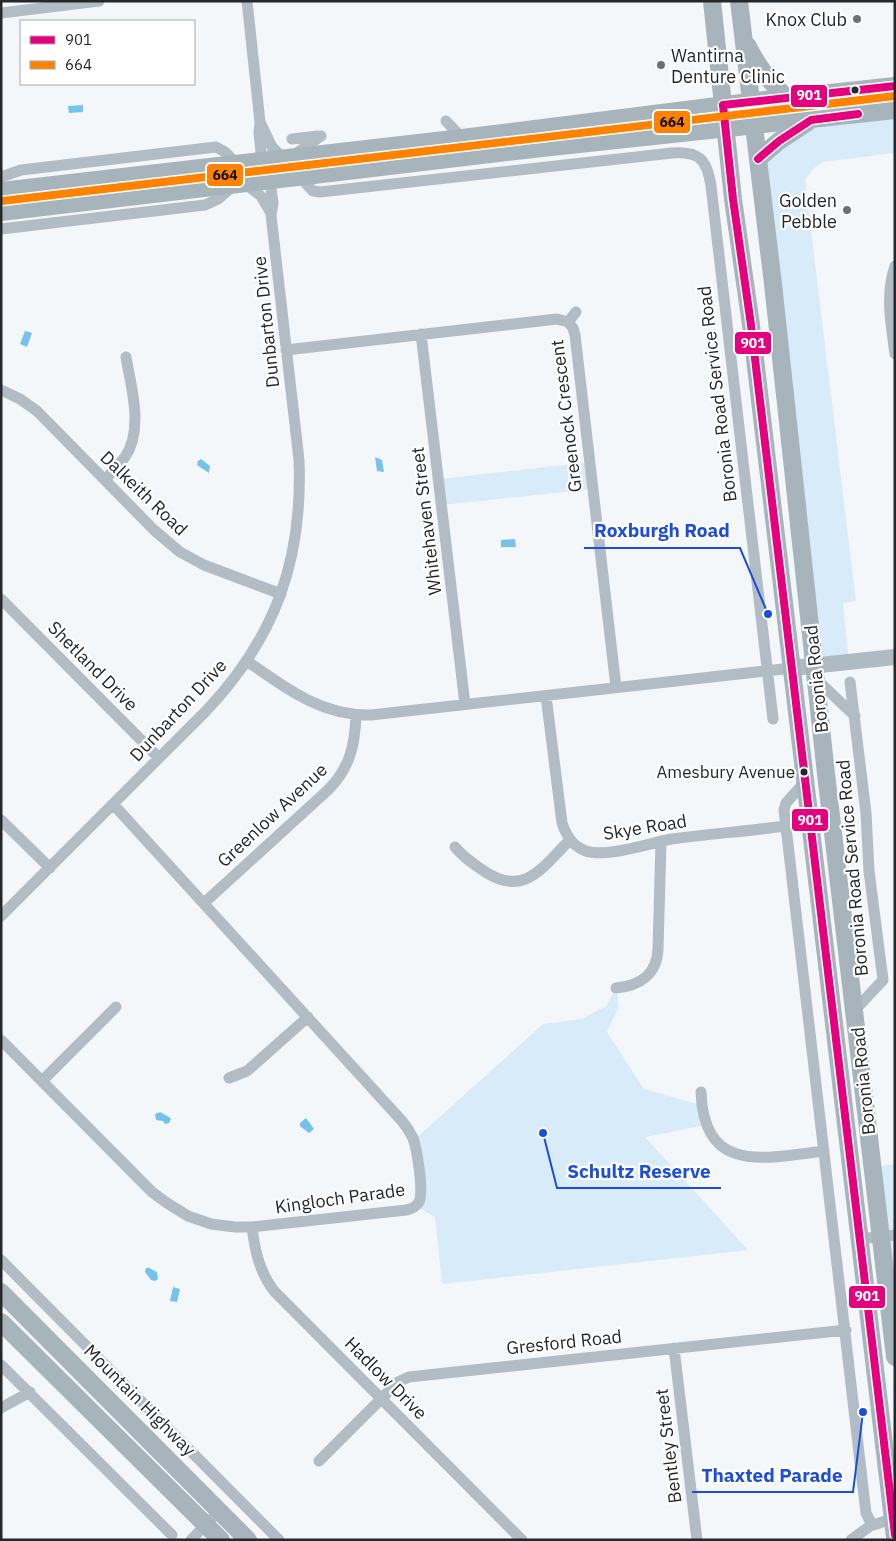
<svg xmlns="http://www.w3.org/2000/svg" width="896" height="1541" viewBox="0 0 896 1541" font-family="'IBM Plex Sans',sans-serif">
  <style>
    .green { fill: #d8ebf9 }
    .water { fill: #75c2ed }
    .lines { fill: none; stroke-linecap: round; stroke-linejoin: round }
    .street { stroke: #b2bcc4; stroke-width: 11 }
    .secondary { stroke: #afbbc3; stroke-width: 16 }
    .primary { stroke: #a8b4bb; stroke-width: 18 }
    .bus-1-casing { stroke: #fff; stroke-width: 11 }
    .bus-2-casing { stroke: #fff; stroke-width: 11 }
    .bus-1 { stroke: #e5007d; stroke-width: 8 }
    .bus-2 { stroke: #ff8200; stroke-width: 8 }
    .poi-dot { fill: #6d7073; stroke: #fff; stroke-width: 2 }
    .bus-dot { fill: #25282a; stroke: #fff; stroke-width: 2 }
    .labels { text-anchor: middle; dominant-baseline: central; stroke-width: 4.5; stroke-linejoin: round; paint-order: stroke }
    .bus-label { font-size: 17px; fill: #25282a; stroke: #fff; text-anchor: end }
    .poi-label { font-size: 18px; fill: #25282a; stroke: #fff; text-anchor: end }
    .street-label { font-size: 18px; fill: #25282a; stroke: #fff }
    .leader { fill: none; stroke: #1d4ed8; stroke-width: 2 }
    .callout-dot { fill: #1d4ed8; stroke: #fff; stroke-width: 2 }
    .callout-label { font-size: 19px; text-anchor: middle; font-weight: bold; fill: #1d4ed8; stroke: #fff; stroke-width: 4.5; stroke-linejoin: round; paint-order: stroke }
    .line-badge { stroke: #fff; stroke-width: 2 }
    .badge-label { font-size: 14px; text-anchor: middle; font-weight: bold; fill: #fff }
    .pale-badge-label { font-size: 14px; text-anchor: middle; font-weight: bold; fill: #111 }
  </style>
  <rect width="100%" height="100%" fill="#f4f7fa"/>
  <path class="green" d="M 895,110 L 895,153 L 823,162 L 813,169 L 805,180 L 856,601 L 843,603 L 849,663 L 814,667 L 758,159 L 811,120 Z
    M 590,462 L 593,489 L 442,505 L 439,479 Z
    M 616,988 L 619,1007 L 607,1032 L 644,1089 L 701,1105 L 706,1125 L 645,1137 L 748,1250 L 442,1284 L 435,1217 L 416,1206 L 414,1140 L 543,1024 L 582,1019 L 606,1006 Z
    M 895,1164 L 895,1357 L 872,1167 Z"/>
  <path class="water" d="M 83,105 L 83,112 L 69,113 L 68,106 Z
    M 25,331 L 32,333 L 27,347 L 20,344 Z
    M 375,457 L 382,460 L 384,472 L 377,471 Z
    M 201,459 L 210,466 L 209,473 L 197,465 L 198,461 Z
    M 515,539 L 516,547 L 501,547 L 501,540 Z
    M 160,1112 L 169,1117 L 171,1119 L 169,1123 L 165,1124 L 163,1121 L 156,1120 L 155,1114 Z
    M 306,1118 L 314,1129 L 309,1133 L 300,1126 L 300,1123 Z
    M 146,1268 L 149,1268 L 157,1272 L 158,1279 L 155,1281 L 151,1280 L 145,1272 Z
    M 173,1287 L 180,1289 L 177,1302 L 170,1301 Z"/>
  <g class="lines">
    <path class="street" d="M 1,13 L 99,1
      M 446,121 L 462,138
      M 261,124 L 272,147 L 284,159
      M 292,139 L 318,136
      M 294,155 L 321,136
      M 1,177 L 21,170 L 216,147 L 225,152 L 237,164
      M 300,177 L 313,191 L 320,192 L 672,153 C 699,151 707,159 711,186 L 773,719
      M 244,183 L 261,196 L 271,213
      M 1,229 L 205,205 L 218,199 L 234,185
      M 895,266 C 885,295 891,324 895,354
      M 568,322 L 573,328 L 575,335 L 616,687
      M 421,334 L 465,704
      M 286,350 L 557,319 L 568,322 L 576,312
      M 1,390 L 20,399 L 37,411 L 154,530 L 180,552 L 204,565 L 281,594
      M 105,480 C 111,472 119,465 125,457 C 144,429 131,387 126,357
      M 1,599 L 159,758
      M 247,661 C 285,688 322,716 371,715 L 792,668
      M 815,678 L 855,716
      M 850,682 L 866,813 L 869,871 L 883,980 L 854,1011
      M 546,696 L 562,823 C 566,835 572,846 586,851 C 607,858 649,843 672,839 C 710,834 748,831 785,826
      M 805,782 L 786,803 L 784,810 L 866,1513 L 872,1525
      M 1,820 L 50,868
      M 455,847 C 464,858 475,865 487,873 C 526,897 544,865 570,840
      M 204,903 L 328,790 C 350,768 355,745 356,715
      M 1,916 L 206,711 C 275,638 303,561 299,460 L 271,215 L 273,203 L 270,181 L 262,161 L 259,133 L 260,122 L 247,1
      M 616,988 C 640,986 657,974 658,949 L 661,842
      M 1,1040 L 152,1192 L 167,1203 L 188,1216 L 211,1224 L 235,1227 L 252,1227 L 406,1210 C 411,1209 416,1207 419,1202 C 424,1191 417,1150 413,1138 C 410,1132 406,1126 402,1121 L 113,804
      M 229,1078 L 247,1071 L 308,1017
      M 42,1081 L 116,1007
      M 701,1092 C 704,1175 765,1158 824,1151
      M 252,1227 C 255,1251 259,1271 274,1291 L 522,1540
      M 859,1239 L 895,1235
      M 1,1260 L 279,1540
      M 674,1348 L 697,1540
      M 1,1365 L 172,1535
      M 1,1408 L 30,1392
      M 319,1461 L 398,1382 L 409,1377 L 846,1330
      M 191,1540 L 219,1511
      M 851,1540 L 870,1526 L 895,1518"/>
    <path class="secondary" d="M 792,668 L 895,657"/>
    <path class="primary" d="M 712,1 L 733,199 L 751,325 L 895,1537
      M 739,1 L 773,284 L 826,774 L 895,1357
      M 747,45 C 759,68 768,80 787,98
      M 758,159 L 779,141 L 808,122
      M 1,191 L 462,138 L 765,100 L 895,86
      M 1,212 L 542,148 L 895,110
      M 1,1292 L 248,1540
      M 1,1322 L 221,1540"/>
    <defs>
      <path id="bus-1" d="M 723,105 L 733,199 L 751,325 L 895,1535
        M 723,105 L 895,86
        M 758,159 L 779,141 L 811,120 L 858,114"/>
      <path id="bus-2" d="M 2,201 L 895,96"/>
    </defs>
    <use href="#bus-1" class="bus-1-casing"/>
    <use href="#bus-2" class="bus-2-casing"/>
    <use href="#bus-1" class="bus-1"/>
    <use href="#bus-2" class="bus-2"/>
  </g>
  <g class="poi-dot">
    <circle cx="857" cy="19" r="5"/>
    <circle cx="661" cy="65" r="5"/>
    <circle cx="847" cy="210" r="5"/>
  </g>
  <g class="bus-dot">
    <circle cx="855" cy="90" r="4.5"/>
    <circle cx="804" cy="772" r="4.5"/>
  </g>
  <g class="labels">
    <g class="bus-label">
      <text x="795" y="772">Amesbury Avenue</text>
    </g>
    <g class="poi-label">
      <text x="847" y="19">Knox Club</text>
      <text x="671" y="55" text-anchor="start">Wantirna<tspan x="671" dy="21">Denture Clinic</tspan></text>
      <text x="837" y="200">Golden<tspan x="837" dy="21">Pebble</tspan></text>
    </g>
    <g class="street-label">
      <text transform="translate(266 322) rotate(-96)">Dunbarton Drive</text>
      <text transform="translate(717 394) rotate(-97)">Boronia Road Service Road</text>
      <text transform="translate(566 416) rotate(-97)">Greenock Crescent</text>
      <text transform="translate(144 493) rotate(44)">Dalkeith Road</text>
      <text transform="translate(426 521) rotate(-97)">Whitehaven Street</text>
      <text transform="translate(93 666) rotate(45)">Shetland Drive</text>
      <text transform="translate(816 679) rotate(-96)">Boronia Road</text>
      <text transform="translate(178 710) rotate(-47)">Dunbarton Drive</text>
      <text transform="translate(272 815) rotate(-43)">Greenlow Avenue</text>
      <text transform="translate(645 827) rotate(-9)">Skye Road</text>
      <text transform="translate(852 868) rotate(-95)">Boronia Road Service Road</text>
      <text transform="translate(863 1081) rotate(-96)">Boronia Road</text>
      <text transform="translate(340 1198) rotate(-8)">Kingloch Parade</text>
      <text transform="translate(564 1342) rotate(-6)">Gresford Road</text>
      <text transform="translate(386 1378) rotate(45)">Hadlow Drive</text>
      <text transform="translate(140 1400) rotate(45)">Mountain Highway</text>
      <text transform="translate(668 1446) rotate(-97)">Bentley Street</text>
    </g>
  </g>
  <path class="leader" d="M768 614L740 548H584M543 1133L557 1188H721M863 1412L853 1492H692"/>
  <g class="callout-dot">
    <circle cx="768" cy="614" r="5"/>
    <circle cx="543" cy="1133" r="5"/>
    <circle cx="863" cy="1412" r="5"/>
  </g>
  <g class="callout-label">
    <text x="662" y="537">Roxburgh Road</text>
    <text x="639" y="1178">Schultz Reserve</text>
    <text x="772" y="1482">Thaxted Parade</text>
  </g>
  <g class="line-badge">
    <rect x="790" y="84" width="38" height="24" rx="5" fill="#e5007d"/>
    <rect x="653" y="110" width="38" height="24" rx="5" fill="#ff8200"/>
    <rect x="206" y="163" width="38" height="24" rx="5" fill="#ff8200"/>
    <rect x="734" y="331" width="38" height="24" rx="5" fill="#e5007d"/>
    <rect x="791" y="808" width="38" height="24" rx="5" fill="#e5007d"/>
    <rect x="848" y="1285" width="38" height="24" rx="5" fill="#e5007d"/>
  </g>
  <g class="badge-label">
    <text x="809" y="100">901</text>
    <text x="753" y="348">901</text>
    <text x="810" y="825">901</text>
    <text x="867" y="1301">901</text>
  </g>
  <g class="pale-badge-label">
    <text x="672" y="127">664</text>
    <text x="225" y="180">664</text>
  </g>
  <rect width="896" height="1541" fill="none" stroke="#25282a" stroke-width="5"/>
  <rect x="20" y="20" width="175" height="65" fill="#ffffff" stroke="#a8a9aa"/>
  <rect x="30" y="36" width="25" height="8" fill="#e5007d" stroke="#a8a9aa"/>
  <text x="65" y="45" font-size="15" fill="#25282a">901</text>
  <rect x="30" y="61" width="25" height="8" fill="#ff8200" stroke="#a8a9aa"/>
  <text x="65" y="70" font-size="15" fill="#25282a">664</text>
</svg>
